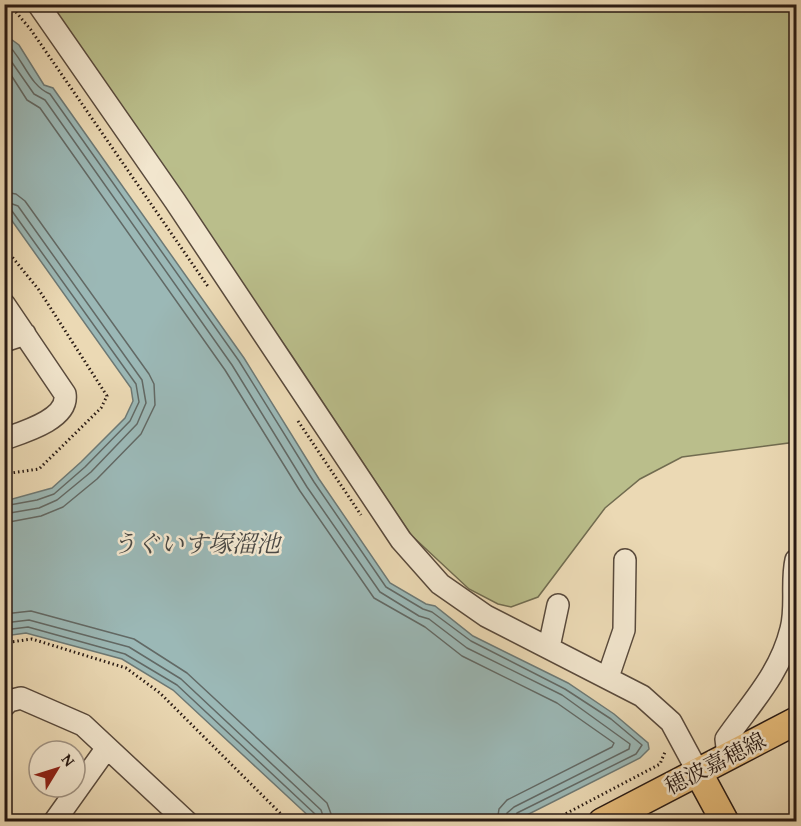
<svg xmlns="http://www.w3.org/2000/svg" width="801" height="826" viewBox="0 0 801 826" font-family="'Gentium Book Plus','Noto Serif JP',serif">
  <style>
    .green { fill: #babe8b; stroke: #716c50; stroke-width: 1.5 }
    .water { fill: #9bb8b6; stroke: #6d7975; stroke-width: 1.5 }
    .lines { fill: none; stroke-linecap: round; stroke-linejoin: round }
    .shore { stroke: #626965; stroke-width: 1.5 }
    .minor-casing { stroke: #594a3c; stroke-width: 24 }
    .major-casing { stroke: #281a14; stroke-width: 30 }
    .path { stroke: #281a14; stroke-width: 3; stroke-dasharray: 1.5 3; stroke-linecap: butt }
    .minor { stroke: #f2e6ce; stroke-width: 21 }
    .major { stroke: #e6bc7a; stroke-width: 27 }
    .labels { text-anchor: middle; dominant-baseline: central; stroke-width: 5; stroke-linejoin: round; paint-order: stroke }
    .street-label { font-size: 22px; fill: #281a14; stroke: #f2e6ce }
    .water-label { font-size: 24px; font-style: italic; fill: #4a4945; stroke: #f2e6ce }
  </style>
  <rect width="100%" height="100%" fill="#ebd9b4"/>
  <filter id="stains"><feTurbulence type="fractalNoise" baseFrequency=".00333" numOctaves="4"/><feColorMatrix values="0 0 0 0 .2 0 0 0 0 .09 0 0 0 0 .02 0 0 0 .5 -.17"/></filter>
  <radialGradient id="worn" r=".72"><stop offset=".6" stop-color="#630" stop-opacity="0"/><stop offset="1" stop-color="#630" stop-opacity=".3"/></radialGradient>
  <path class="green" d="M 51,5 L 796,5 L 796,442 L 682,457 L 640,479 L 605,508 L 538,597 L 511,607 L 498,604 L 469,589 L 411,535 L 292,356 Z"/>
  <path class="water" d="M 4,34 L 19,45 L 44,85 L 53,88 L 244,358 L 319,479 L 390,583 L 426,604 L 435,606 L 473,636 L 568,683 L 614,714 L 648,743 L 649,749 L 640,758 L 515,821 L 314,821 L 173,690 L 122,659 L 26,633 L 5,636 L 5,501 L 52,488 L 81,462 L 125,418 L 133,401 L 131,388 L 5,211 Z"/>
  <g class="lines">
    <path class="shore" d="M 4,41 C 23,56 28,85 50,94 L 239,361 L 314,482 L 386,587 L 423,609 L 432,612 L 471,641 L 565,689 L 611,719 L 642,745 L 636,754 L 517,813 L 514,822
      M 4,51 L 34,94 L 45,100 L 232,365 L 307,487 L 380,592 L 419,616 L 429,619 L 467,648 L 562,695 L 630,744 L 629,749 L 514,807 L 507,813 L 506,822
      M 4,64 L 27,100 L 40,108 L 225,370 L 300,491 L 374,598 L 425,627 L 462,656 L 557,703 L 614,743 L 612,747 L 507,800 L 499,809 L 497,822
      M 4,192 L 16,194 L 25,201 L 149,374 L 154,384 L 155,405 L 141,434 L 97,479 L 63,507 L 41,516 L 4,523
      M 4,201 L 18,206 L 142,380 L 146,403 L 137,424 L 91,472 L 57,500 L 39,508 L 4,514
      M 4,208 L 12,211 L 136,384 L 139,402 L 130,421 L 85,467 L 54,494 L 37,500 L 4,506
      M 4,614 L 31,611 L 134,639 L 187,673 L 327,803 L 334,822
      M 4,623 L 29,620 L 129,647 L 181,679 L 321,810 L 325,822
      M 4,630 L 28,627 L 125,654 L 177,685 L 315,814 L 318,822"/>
    <defs>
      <path id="minor" d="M 38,4 L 175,201 L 401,540 L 440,584 L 486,616 L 642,696 L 671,722 L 698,772
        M 4,304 L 65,394 C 69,419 24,432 4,439
        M 4,341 L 25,334
        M 549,647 L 558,605
        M 608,677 L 624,630 L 625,560
        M 4,706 L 9,701 L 21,698 L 83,725 L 187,822
        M 728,756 L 726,739 C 751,703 780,674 791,629 C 797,607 791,582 796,560
        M 54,822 L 106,749"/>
      <path id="major" d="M 698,772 L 725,822
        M 602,822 L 796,721"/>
    </defs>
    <use href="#minor" class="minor-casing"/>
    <use href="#major" class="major-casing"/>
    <path class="path" d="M 5,4 L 16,12 L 31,30 L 209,288
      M 4,247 L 39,290 L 107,396 L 101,408 L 39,469 L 4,474
      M 298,421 L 361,515
      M 4,643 L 32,639 L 126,668 L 160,693 L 289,822
      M 550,822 L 660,764 L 665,752"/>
    <use href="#minor" class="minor"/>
    <use href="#major" class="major"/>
  </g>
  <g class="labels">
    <g class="street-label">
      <text transform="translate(715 763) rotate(-27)">穂波嘉穂線</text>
    </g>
    <g class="water-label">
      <text x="196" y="543">うぐいす塚溜池</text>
    </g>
  </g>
  <rect width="801" height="826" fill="none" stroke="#ebd9b4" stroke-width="24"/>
  <rect x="6" y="6" width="789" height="814" fill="none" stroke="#281a14" stroke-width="3"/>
  <rect x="12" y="12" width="777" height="802" fill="none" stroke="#281a14" stroke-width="1.5"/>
  <g transform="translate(57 769) rotate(52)"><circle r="28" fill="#f2e6ce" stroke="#a19484" stroke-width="1.5"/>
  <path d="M0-4.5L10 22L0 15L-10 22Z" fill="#8f2418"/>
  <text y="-9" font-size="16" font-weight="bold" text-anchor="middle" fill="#281a14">N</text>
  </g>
  <rect width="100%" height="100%" filter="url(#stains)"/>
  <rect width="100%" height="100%" fill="url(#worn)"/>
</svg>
